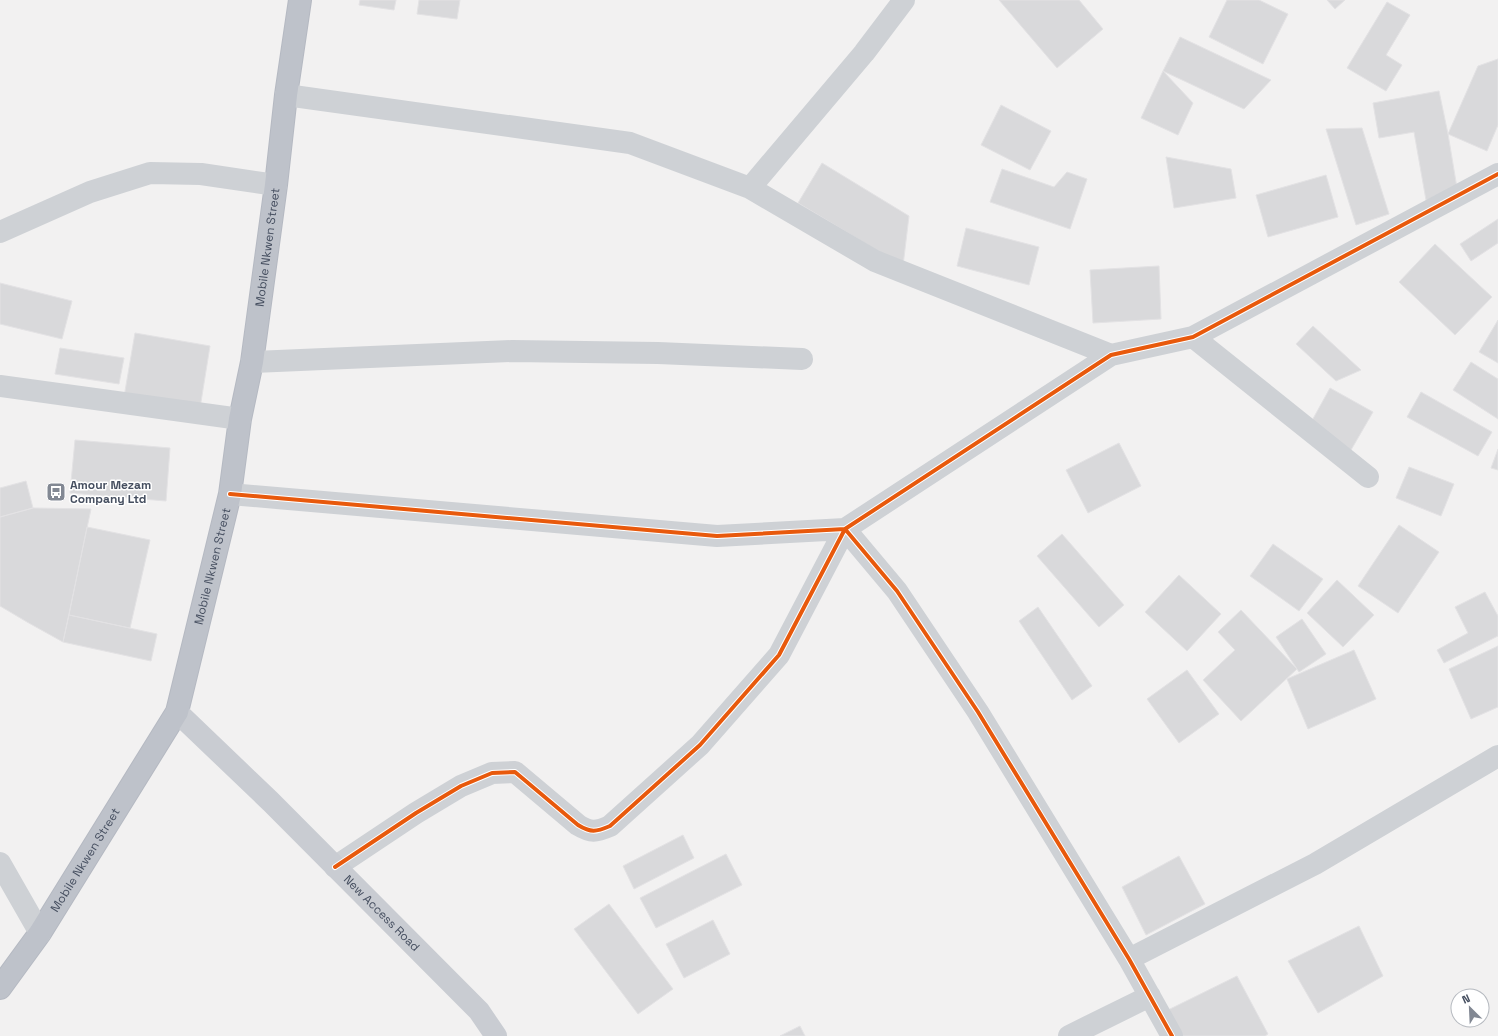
<svg xmlns="http://www.w3.org/2000/svg" width="1498" height="1036" viewBox="0 0 1498 1036" font-family="'Space Grotesk',sans-serif">
  <style>
    .building { fill: #d9d9db; stroke: #e3e2e4 }
    .lines { fill: none; stroke-linecap: round; stroke-linejoin: round }
    .highway-casing { stroke: #b5b9c2; stroke-width: 24 }
    .minor { stroke: #ced1d5; stroke-width: 22 }
    .major { stroke: #c9ccd2; stroke-width: 22 }
    .highway { stroke: #bec2ca; stroke-width: 22 }
    .cycleway-casing { stroke: #fff; stroke-width: 6 }
    .cycleway { stroke: #e8590c; stroke-width: 4 }
    .labels { text-anchor: middle; dominant-baseline: central; stroke-width: 3; stroke-linejoin: round; paint-order: stroke }
    .street-label { font-size: 12px; fill: #464f60; stroke: #fff }
    .poi-label { font-size: 12px; font-weight: bold; fill: #464f60; stroke: #fff; text-anchor: start }
  </style>
  <rect width="100%" height="100%" fill="#f2f1f1"/>
  <path class="building" d="M 360,0 L 396,0 L 394,10 L 359,5 Z
    M 419,0 L 460,0 L 457,19 L 417,14 Z
    M 999,0 L 1079,0 L 1103,29 L 1057,68 Z
    M 1227,0 L 1259,0 L 1288,14 L 1263,64 L 1209,37 Z
    M 1327,0 L 1345,0 L 1335,9 Z
    M 1387,2 L 1410,15 L 1386,55 L 1402,65 L 1386,91 L 1347,68 Z
    M 1180,37 L 1271,80 L 1244,109 L 1163,71 Z
    M 1498,59 L 1498,125 L 1487,151 L 1448,134 L 1478,66 Z
    M 1163,71 L 1193,103 L 1178,135 L 1141,118 Z
    M 1439,91 L 1448,134 L 1458,194 L 1426,200 L 1414,132 L 1379,138 L 1373,103 Z
    M 1001,105 L 1051,131 L 1030,170 L 981,145 Z
    M 1362,128 L 1389,214 L 1356,225 L 1326,129 Z
    M 1166,157 L 1231,169 L 1236,198 L 1174,208 Z
    M 822,163 L 909,216 L 903,266 L 798,203 Z
    M 1002,169 L 1054,187 L 1067,172 L 1087,179 L 1070,229 L 990,202 Z
    M 1326,175 L 1338,217 L 1268,237 L 1256,195 Z
    M 1498,219 L 1498,243 L 1471,261 L 1460,244 Z
    M 966,228 L 1039,247 L 1029,285 L 957,266 Z
    M 1435,244 L 1492,297 L 1455,335 L 1399,282 Z
    M 1159,266 L 1161,319 L 1093,323 L 1090,270 Z
    M 0,283 L 72,301 L 62,339 L 0,324 Z
    M 1498,320 L 1498,363 L 1479,352 Z
    M 1313,326 L 1361,370 L 1336,381 L 1296,344 Z
    M 135,333 L 210,346 L 200,408 L 124,397 Z
    M 60,348 L 124,358 L 119,384 L 55,374 Z
    M 1471,362 L 1498,379 L 1498,419 L 1453,390 Z
    M 1330,388 L 1373,412 L 1351,450 L 1309,426 Z
    M 1421,392 L 1492,432 L 1478,456 L 1407,417 Z
    M 75,440 L 170,448 L 166,501 L 70,493 Z
    M 1119,443 L 1141,486 L 1088,513 L 1066,470 Z
    M 1498,449 L 1498,470 L 1491,468 Z
    M 1409,467 L 1454,484 L 1441,516 L 1396,498 Z
    M 26,481 L 33,508 L 0,517 L 0,488 Z
    M 33,508 L 91,509 L 63,642 L 27,622 L 0,606 L 0,517 Z
    M 1399,525 L 1439,552 L 1398,613 L 1358,586 Z
    M 87,527 L 150,540 L 130,628 L 69,615 Z
    M 1062,534 L 1124,605 L 1099,627 L 1037,556 Z
    M 1273,544 L 1323,579 L 1299,611 L 1250,576 Z
    M 1179,575 L 1221,614 L 1187,651 L 1145,612 Z
    M 1337,580 L 1374,615 L 1343,647 L 1307,613 Z
    M 1485,592 L 1498,616 L 1498,636 L 1444,663 L 1437,650 L 1468,633 L 1455,607 Z
    M 1038,607 L 1092,686 L 1072,700 L 1019,621 Z
    M 1241,610 L 1297,669 L 1241,721 L 1203,680 L 1235,650 L 1218,632 Z
    M 69,615 L 157,634 L 151,661 L 63,642 Z
    M 1302,619 L 1326,654 L 1299,672 L 1276,637 Z
    M 1498,646 L 1498,707 L 1471,719 L 1449,669 Z
    M 1354,650 L 1376,699 L 1308,729 L 1287,679 Z
    M 1187,670 L 1219,714 L 1179,743 L 1147,699 Z
    M 683,835 L 694,858 L 634,889 L 623,866 Z
    M 726,854 L 742,885 L 656,928 L 640,898 Z
    M 1179,856 L 1205,904 L 1146,935 L 1122,887 Z
    M 609,904 L 673,989 L 638,1014 L 574,929 Z
    M 713,920 L 730,954 L 684,978 L 666,944 Z
    M 1359,926 L 1383,976 L 1318,1013 L 1288,961 Z
    M 1237,976 L 1268,1034 L 1265,1036 L 1179,1036 L 1166,1011 Z
    M 800,1026 L 805,1036 L 780,1036 Z"/>
  <g class="lines">
    <defs>
      <g id="highway">
        <path id="s2" d="M 0,988 L 40,933 L 177,712 L 230,494 L 240,419 L 252,362 L 276,185 L 286,95 L 300,0"/>
      </g>
    </defs>
    <use href="#highway" class="highway-casing"/>
    <path class="minor" d="M 286,95 L 630,143 L 750,188 L 875,261 L 1111,355
      M 750,188 L 864,53 L 904,0
      M 0,232 L 90,192 L 150,173 L 201,174 L 276,185
      M 1193,337 L 1368,477
      M 252,362 L 512,351 L 658,353 L 802,359
      M 0,386 L 240,419
      M 230,494 L 717,536 L 845,529 L 897,591 L 978,712 L 1129,959 L 1172,1036
      M 0,863 L 40,933
      M 335,867 L 416,813 L 461,786 L 492,773 L 515,772 L 578,825 C 591,833 596,832 610,826 L 700,745 L 779,655 L 845,529 L 1111,355 L 1193,337 L 1498,174
      M 1129,959 L 1315,864 L 1498,756
      M 1069,1036 L 1150,996"/>
    <path class="major" id="s1" d="M 177,712 L 271,802 L 479,1011 L 496,1036"/>
    <use href="#highway" class="highway"/>
    <defs>
      <path id="cycleway" d="M 230,494 L 717,536 L 845,529 L 897,591 L 978,712 L 1129,959 L 1172,1036
        M 335,867 L 416,813 L 461,786 L 492,773 L 515,772 L 578,825 C 591,833 596,832 610,826 L 700,745 L 779,655 L 845,529 L 1111,355 L 1193,337 L 1498,174"/>
    </defs>
    <use href="#cycleway" class="cycleway-casing"/>
    <use href="#cycleway" class="cycleway"/>
  </g>
  <defs>
    <symbol id="bus-square" viewBox="-11 -11 22 22"><rect x="-9" y="-9" width="18" height="18" rx="4" fill="#828893" stroke="#fff"/><path d="M-5-6H5V4H4V6H2V4H-2V6H-4V4H-5ZM-3.5-4V0h7V-4ZM-3.5 1.2v1.5H-2V1.2ZM2 1.2v1.5H3.5V1.2Z" fill="#fff"/></symbol>
  </defs>
  <g fill-rule="evenodd">
    <use href="#bus-square" x="45" y="481" width="22" height="22"/>
  </g>
  <g class="labels">
    <g class="street-label">
      <text stroke="none"><textPath href="#s2" startOffset="802">Mobile Nkwen Street</textPath></text>
      <text stroke="none"><textPath href="#s2" startOffset="478">Mobile Nkwen Street</textPath></text>
      <text stroke="none"><textPath href="#s2" startOffset="154">Mobile Nkwen Street</textPath></text>
      <text stroke="none"><textPath href="#s1" startOffset="287">New Access Road</textPath></text>
    </g>
    <g class="poi-label">
      <text x="70" y="485">Amour Mezam<tspan x="70" dy="14">Company Ltd</tspan></text>
    </g>
  </g>
  <g transform="translate(1470 1008) rotate(336)"><circle r="19" fill="#ffffff" stroke="#b5b9bf"/>
  <path d="M0-3L7 15L0 10L-7 15Z" fill="#828893"/>
  <text y="-6" font-size="11" font-weight="bold" text-anchor="middle" fill="#464f60">N</text>
  </g>
</svg>
